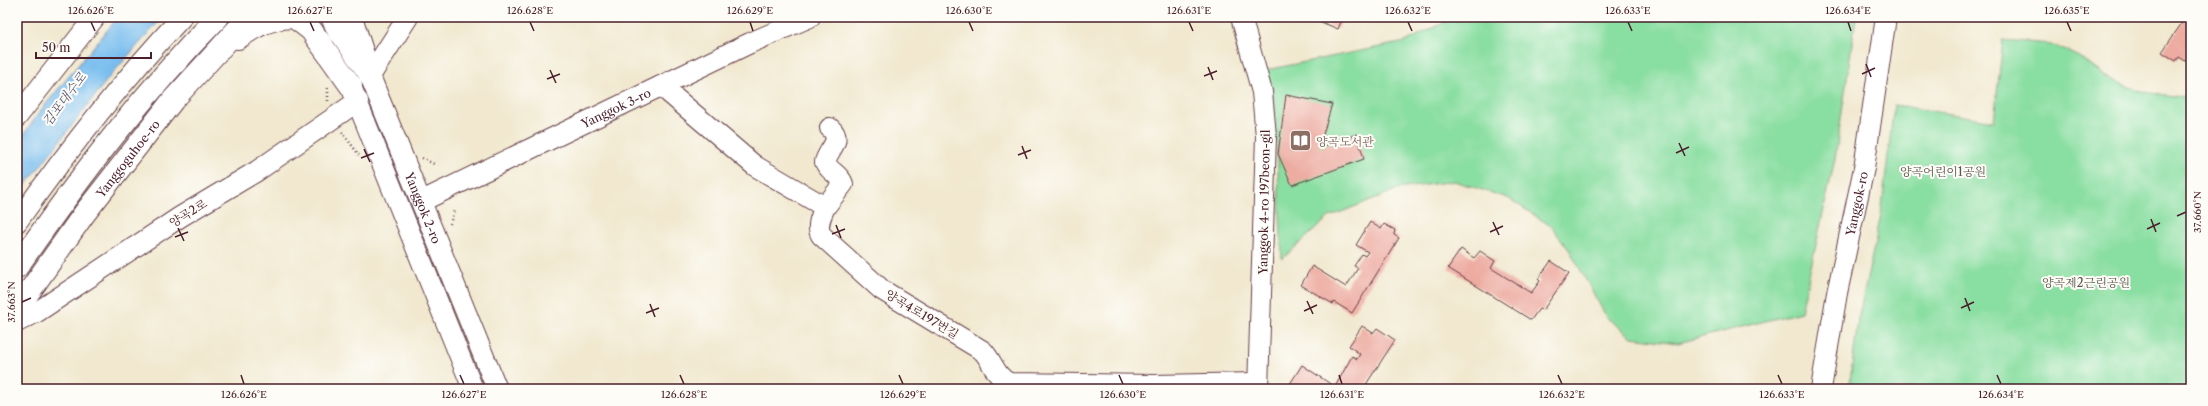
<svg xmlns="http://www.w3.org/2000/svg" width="2208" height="406" viewBox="0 0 2208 406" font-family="'Libre Caslon Text','Noto Serif KR',serif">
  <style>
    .green { fill: #89dea1; stroke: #6a7e66 }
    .water { fill: #78bdef; stroke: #616e8d }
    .building { fill: #edaba1 }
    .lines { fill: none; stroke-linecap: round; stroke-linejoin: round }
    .minor-casing { stroke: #633d44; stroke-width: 22 }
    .major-casing { stroke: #633d44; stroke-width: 24 }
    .path { stroke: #633d44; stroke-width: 2.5; stroke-dasharray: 1 3; stroke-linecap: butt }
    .minor { stroke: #fff; stroke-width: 20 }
    .major { stroke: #fff; stroke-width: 22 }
    .ticks { fill: none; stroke: #4a1f2b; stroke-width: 1.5 }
    .labels { text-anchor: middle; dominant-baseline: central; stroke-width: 4; stroke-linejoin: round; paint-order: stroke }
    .street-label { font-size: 12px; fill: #4a1f2b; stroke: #fdfcf7 }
    .education-label { font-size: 12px; fill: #785e54; stroke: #fdfcf7; text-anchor: start }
    .park-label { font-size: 12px; fill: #5d584e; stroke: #fdfcf7 }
    .water-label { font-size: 13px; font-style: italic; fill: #5a5670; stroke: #fdfcf7 }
    .neatline { fill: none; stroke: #4a1f2b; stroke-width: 1.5 }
    .ticks-label { font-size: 10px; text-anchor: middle; fill: #4a1f2b }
  </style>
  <rect width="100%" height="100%" fill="#fdfcf7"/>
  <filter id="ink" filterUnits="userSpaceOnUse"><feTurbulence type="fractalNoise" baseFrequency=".025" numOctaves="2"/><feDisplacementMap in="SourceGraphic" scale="8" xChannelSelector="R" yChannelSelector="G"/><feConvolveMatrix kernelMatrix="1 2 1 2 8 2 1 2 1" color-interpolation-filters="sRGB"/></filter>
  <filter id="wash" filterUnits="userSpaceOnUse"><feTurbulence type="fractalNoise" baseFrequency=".012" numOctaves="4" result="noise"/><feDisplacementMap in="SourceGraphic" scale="16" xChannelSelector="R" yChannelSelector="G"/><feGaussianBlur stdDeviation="0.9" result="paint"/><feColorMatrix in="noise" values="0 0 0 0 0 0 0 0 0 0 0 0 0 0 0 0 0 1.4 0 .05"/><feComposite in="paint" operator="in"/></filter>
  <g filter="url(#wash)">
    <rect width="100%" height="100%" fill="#f1e8cf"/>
    <path class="green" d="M 1455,17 L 1856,17 L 1835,159 L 1801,312 L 1678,343 L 1632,337 L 1607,318 L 1570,251 L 1551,226 L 1508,198 L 1454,181 L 1398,189 L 1329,217 L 1282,259 L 1275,105 L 1266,70 L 1405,42 Z
      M 2003,40 L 2051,44 L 2079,57 L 2105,76 L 2141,92 L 2182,97 L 2191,103 L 2191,389 L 1849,389 L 1858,320 L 1881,215 L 1894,105 L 1994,121 Z"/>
    <path class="water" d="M 118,17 L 163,17 L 111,75 L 17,196 L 17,144 L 41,110 Z"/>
    <g id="blocks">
      <path class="building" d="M 1309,17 L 1343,17 L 1338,29 Z
        M 2186,17 L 2191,17 L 2191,57 L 2187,62 L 2179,57 L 2176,61 L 2162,52 Z
        M 1286,95 L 1332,104 L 1319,148 L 1357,134 L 1364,159 L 1292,185 L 1278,154 Z
        M 1370,222 L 1381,229 L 1384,224 L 1395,230 L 1394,235 L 1399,238 L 1352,313 L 1334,302 L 1333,304 L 1301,285 L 1312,266 L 1346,287 L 1358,268 L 1354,266 L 1362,254 L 1365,256 L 1368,252 L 1356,245 Z
        M 1461,249 L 1474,258 L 1480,251 L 1495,261 L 1491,268 L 1531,293 L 1540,281 L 1538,279 L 1551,261 L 1569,273 L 1543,310 L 1539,309 L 1531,320 L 1448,268 Z
        M 1362,326 L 1373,333 L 1377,328 L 1395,340 L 1363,389 L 1292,389 L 1288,387 L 1302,365 L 1335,387 L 1352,356 L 1357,359 L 1360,354 L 1349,346 Z"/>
    </g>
  </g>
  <g filter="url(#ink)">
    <use href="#blocks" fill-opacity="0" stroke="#633d44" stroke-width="1"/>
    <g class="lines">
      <defs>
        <g id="minor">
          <path d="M 1241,17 L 1262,92 L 1266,136 L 1258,389"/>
          <path id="s1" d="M 339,32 L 370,76 L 497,389"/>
          <path d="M 370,76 L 408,17"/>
          <path d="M 661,86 L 755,166 L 825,207 C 821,216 816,226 821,235 L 882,290 L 983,351 C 993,362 995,376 1009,383 L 1154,385 L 1258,383"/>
          <path d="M 352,89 L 473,389"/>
          <path d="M 17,117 L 95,17"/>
          <path id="s2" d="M 422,201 L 750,43 L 810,17"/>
          <path d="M 825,207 L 843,184 C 840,174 829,172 825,162 C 828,149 844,140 830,128"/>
          <path d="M 17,222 C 68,150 122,81 182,17"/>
          <path d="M 17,322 L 37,312 L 180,217 L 257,171 L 358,101"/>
          <path id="s3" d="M 1821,389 L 1837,293 L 1864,168 L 1886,17"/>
        </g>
        <g id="major">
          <path d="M 294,17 L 311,30 L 351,86"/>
          <path d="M 332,17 L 339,32"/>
          <path d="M 351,17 L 370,76"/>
          <path d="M 238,38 C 257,25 270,18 293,17"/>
          <path d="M 17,267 C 78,179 143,93 218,17"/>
          <path id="s4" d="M 17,309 L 84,214 L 173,100 L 249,17"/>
        </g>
      </defs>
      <use href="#minor" class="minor-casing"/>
      <use href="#major" class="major-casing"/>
      <path class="path" d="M 328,101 L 328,87
        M 342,132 L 359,155
        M 422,158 L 436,165
        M 450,224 L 454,210"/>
      <use href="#minor" class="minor"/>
      <use href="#major" class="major"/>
    </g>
  </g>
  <path class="ticks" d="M 91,22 L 95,31M 310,22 L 314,31M 530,22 L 534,31M 750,22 L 753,31M 969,22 L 973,31M 1189,22 L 1193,31M 1408,22 L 1412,31M 1628,22 L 1632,31M 1848,22 L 1851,31M 2067,22 L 2071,31M 1866,64 L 1871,77M 1208,67 L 1213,80M 550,70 L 556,83M 1862,74 L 1875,68M 1204,76 L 1217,71M 547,79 L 560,74M 1679,143 L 1685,156M 1022,146 L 1027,159M 364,149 L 370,162M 1676,153 L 1689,147M 1018,155 L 1031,150M 361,158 L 374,153M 2177,216 L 2186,212M 2151,219 L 2156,232M 1493,222 L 1499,235M 836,225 L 841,238M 178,228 L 184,241M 2147,229 L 2160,223M 1490,232 L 1503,226M 832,234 L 845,229M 175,237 L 188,232M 1965,298 L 1970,311M 1307,301 L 1313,314M 22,302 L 31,298M 650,304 L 655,317M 1961,308 L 1974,302M 1304,311 L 1317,305M 646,313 L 659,308M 241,375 L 244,384M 460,375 L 464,384M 680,375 L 684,384M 899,375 L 903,384M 1119,375 L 1123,384M 1339,375 L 1342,384M 1558,375 L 1562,384M 1778,375 L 1782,384M 1997,375 L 2001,384"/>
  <defs>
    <symbol id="library-square" viewBox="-11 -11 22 22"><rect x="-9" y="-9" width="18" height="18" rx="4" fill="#8d6e63" stroke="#fdfcf7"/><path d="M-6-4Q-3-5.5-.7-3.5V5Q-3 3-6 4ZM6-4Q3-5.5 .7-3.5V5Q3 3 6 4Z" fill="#fff"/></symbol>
  </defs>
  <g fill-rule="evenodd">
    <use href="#library-square" x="1288" y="128" width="25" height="25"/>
  </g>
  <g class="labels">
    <g class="street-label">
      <text stroke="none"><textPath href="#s2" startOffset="215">Yanggok 3-ro</textPath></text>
      <text stroke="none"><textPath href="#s4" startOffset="187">Yanggoguhoe-ro</textPath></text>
      <text transform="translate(1264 202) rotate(-89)">Yanggok 4-ro 197beon-gil</text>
      <text stroke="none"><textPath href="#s3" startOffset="189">Yanggok-ro</textPath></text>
      <text stroke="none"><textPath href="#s1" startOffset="196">Yanggok 2-ro</textPath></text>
      <text transform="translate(188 213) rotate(-32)">양곡2로</text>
      <text transform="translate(922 314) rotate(31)">양곡4로197번길</text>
    </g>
    <g class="education-label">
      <text x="1316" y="141">양곡도서관</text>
    </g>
    <g class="park-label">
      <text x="1943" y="171">양곡어린이1공원</text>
      <text x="2086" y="282">양곡제2근린공원</text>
    </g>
    <g class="water-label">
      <text transform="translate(64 99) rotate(-53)">김포대수로</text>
    </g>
  </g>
  <rect width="2208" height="406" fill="none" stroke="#fdfcf7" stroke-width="44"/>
  <path d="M36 52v6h115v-6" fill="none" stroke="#4a1f2b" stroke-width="2"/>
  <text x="42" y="52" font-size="12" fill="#4a1f2b" stroke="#fdfcf7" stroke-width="3" paint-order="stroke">50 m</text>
  <rect x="22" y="22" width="2164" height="362" class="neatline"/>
  <g class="ticks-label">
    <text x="91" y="14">126.626°E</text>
    <text x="310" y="14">126.627°E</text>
    <text x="530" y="14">126.628°E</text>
    <text x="750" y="14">126.629°E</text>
    <text x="969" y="14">126.630°E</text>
    <text x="1189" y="14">126.631°E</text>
    <text x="1408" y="14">126.632°E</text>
    <text x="1628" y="14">126.633°E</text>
    <text x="1848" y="14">126.634°E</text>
    <text x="2067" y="14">126.635°E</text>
    <text transform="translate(2197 212) rotate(-90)" y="4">37.660°N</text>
    <text transform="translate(11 302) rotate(-90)" y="4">37.663°N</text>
    <text x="244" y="398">126.626°E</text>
    <text x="464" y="398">126.627°E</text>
    <text x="684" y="398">126.628°E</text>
    <text x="903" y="398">126.629°E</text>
    <text x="1123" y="398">126.630°E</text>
    <text x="1342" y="398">126.631°E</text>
    <text x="1562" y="398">126.632°E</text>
    <text x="1782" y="398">126.633°E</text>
    <text x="2001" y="398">126.634°E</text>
  </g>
</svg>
